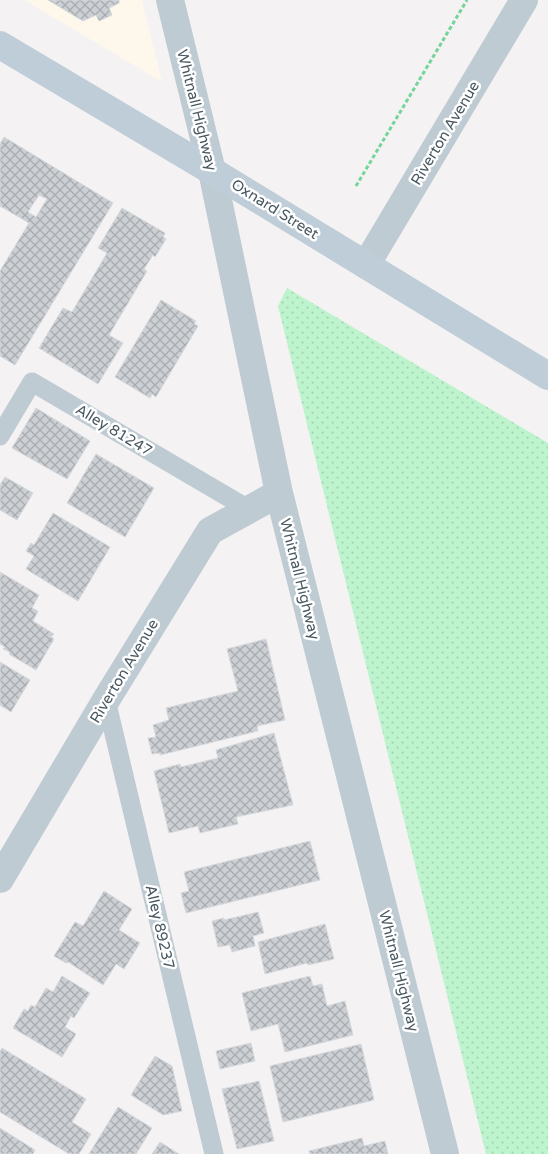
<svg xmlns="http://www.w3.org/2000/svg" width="548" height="1154" viewBox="0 0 548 1154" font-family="'Varela Round',sans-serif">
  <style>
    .commercial { fill: #fef7ec }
    .grass { fill: url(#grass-dots) }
    .building { fill: url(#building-cross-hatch); stroke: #d6d9de; fill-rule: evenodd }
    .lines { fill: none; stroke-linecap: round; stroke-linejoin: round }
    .path { stroke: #73d599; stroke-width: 3; stroke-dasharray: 4 2.5; stroke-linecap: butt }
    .lane { stroke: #bfcbd2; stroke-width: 19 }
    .street { stroke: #bfcbd2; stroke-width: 28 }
    .secondary { stroke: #becdd7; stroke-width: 28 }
    .labels { text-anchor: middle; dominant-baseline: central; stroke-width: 5; stroke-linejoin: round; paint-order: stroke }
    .street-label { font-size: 15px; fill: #485861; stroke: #fff }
  </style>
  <defs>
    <pattern id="grass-dots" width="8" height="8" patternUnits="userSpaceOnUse" patternTransform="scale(1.25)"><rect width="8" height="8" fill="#bef4cd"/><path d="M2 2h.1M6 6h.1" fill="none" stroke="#a5d3b3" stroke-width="1.8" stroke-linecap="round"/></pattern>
    <pattern id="building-cross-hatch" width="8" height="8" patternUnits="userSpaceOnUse" patternTransform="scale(1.25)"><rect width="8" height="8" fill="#ccd0d4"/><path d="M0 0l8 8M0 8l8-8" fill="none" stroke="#a8acaf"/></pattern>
  </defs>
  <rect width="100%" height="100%" fill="#f4f2f2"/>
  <path class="commercial" d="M 24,0 L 142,0 L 162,82 Z"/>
  <path class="grass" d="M 287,288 L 548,443 L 548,1154 L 486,1154 L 278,306 Z"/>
  <path class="building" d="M 48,0 L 119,0 L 119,3 L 109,8 L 112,15 L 99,21 L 96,15 L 83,21 Z
    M 4,137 L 113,203 L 15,365 L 0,356 L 0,271 L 29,223 L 0,206 L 0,144 ZM 39,195 L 47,199 L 36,217 L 28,212 Z
    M 122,208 L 165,233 L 163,237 L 166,239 L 155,257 L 153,255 L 144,269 L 147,271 L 109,335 L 123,343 L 98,384 L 39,348 L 63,308 L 72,312 L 107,253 L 98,248 Z
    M 161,300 L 196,321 L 194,324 L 198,326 L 156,397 L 152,394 L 150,398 L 115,377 Z
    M 36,408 L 90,441 L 67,479 L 12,448 Z
    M 96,454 L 154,488 L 125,537 L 67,503 Z
    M 5,477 L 33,493 L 17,520 L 0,510 L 0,485 Z
    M 53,513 L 110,547 L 78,601 L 26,569 L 34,556 L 26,551 L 31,543 L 34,545 Z
    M 0,572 L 39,595 L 32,608 L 38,611 L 33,621 L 54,634 L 51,637 L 54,639 L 36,670 L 9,654 L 10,652 L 3,649 L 5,647 L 0,644 Z
    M 266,639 L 285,720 L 257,726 L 258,731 L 160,755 L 159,753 L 152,754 L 148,738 L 156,737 L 153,725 L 169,720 L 166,708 L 238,691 L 227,649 Z
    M 0,662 L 30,680 L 11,712 L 0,705 Z
    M 274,733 L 293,805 L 236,817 L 238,824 L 200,833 L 198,826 L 169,833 L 154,771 L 180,764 L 181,767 L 218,758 L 216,750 Z
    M 310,841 L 320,880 L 186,913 L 181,893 L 189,891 L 184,872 Z
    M 104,891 L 132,909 L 119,930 L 140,943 L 124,969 L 116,964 L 103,985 L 68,962 L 66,963 L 54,956 L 75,922 L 83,926 Z
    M 258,912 L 264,933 L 253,936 L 255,946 L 232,952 L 230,945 L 218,947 L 212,921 L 224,918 L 224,920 Z
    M 325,924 L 334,959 L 308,965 L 307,963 L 265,974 L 258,942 Z
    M 62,976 L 90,993 L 74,1018 L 71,1016 L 65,1027 L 76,1034 L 62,1057 L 13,1028 L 24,1009 L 28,1011 L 31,1005 L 35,1007 L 46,988 L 53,992 Z
    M 310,976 L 313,986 L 322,984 L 327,1006 L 345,1001 L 353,1035 L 285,1052 L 278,1024 L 251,1031 L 242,993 Z
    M 251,1043 L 255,1061 L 220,1069 L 216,1051 Z
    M 361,1044 L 374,1100 L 283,1122 L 270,1066 Z
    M 2,1048 L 86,1099 L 72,1122 L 91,1134 L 79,1154 L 69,1154 L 0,1112 L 0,1052 Z
    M 155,1056 L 172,1066 L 182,1111 L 163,1115 L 131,1095 Z
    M 259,1081 L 274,1141 L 237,1149 L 222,1089 Z
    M 118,1107 L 152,1128 L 136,1154 L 89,1154 Z
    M 0,1128 L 35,1150 L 33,1154 L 0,1154 Z
    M 362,1138 L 364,1146 L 385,1141 L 388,1154 L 310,1154 L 309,1151 Z
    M 160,1142 L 179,1154 L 152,1154 Z"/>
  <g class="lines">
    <path class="path" d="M 356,186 L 467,0"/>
    <path class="lane" d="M 0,436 L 32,382 L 250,510
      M 106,700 L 214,1154"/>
    <path class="street" d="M 170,0 L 212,171 L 279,493 L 445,1154
      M 366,265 L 524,0
      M 0,879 L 106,700 L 210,531 L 279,493"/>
    <path class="secondary" d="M 0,45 L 212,171 L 548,376"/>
  </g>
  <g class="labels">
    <g class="street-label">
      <text transform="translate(197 110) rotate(76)">Whitnall Highway</text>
      <text transform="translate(445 133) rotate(-59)">Riverton Avenue</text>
      <text transform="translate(275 209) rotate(32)">Oxnard Street</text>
      <text transform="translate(114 430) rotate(31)">Alley 81247</text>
      <text transform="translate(300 579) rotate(76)">Whitnall Highway</text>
      <text transform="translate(124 671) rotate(-59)">Riverton Avenue</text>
      <text transform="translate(160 927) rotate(77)">Alley 89237</text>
      <text transform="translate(399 971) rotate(76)">Whitnall Highway</text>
    </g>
  </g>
</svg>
